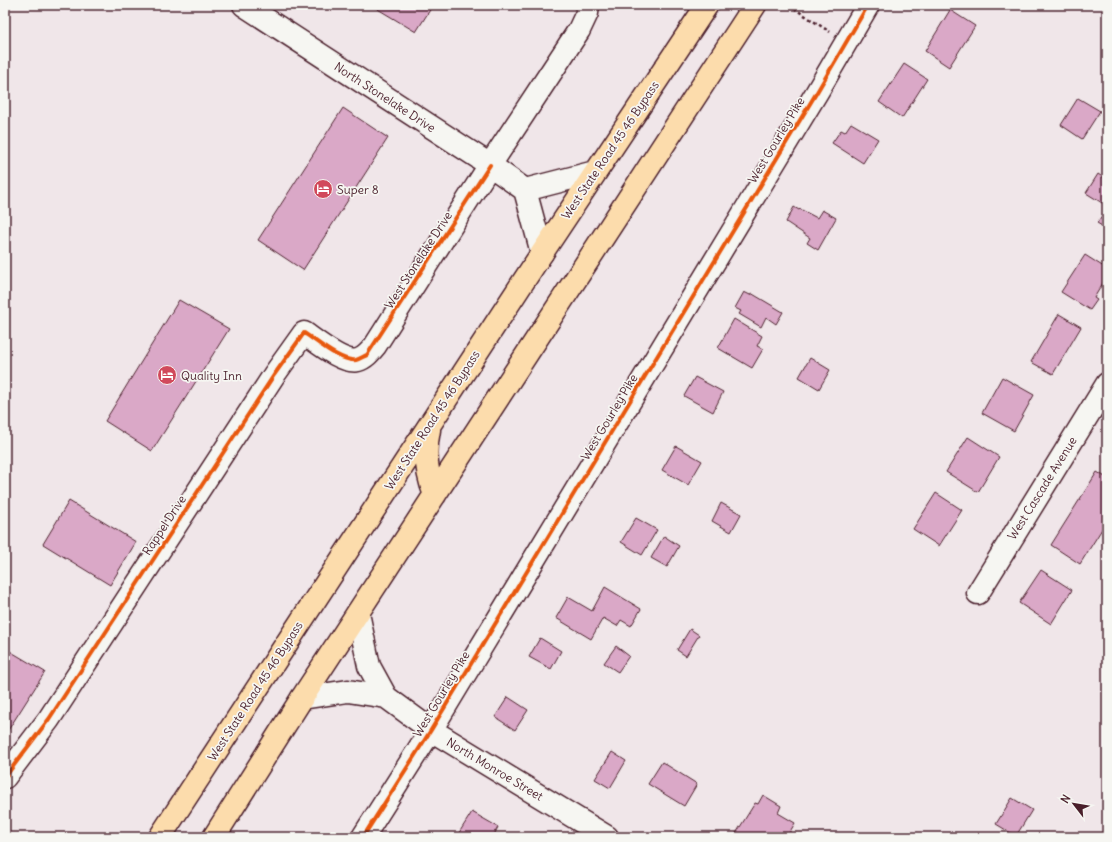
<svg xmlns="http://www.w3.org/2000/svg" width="1112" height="842" viewBox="0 0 1112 842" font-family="Delius,sans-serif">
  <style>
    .building { fill: #daa8c7; stroke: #4a1f2b }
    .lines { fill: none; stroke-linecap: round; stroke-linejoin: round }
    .minor-casing { stroke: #4a1f2b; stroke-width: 25 }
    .highway-casing { stroke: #4a1f2b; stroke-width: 25 }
    .path { stroke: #4a1f2b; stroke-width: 2.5; stroke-dasharray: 3 3; stroke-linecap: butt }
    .minor { stroke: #f6f6f2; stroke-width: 22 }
    .highway { stroke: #fcdcac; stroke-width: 22 }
    .cycleway-casing { stroke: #f6f6f2; stroke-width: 6 }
    .cycleway { stroke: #e8590c; stroke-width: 4 }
    .labels { text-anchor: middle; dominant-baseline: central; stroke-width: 3.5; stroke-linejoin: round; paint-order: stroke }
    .street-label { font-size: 12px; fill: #4a1f2b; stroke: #f6f6f2 }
    .poi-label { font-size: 12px; fill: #4a1f2b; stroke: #f6f6f2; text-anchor: start }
  </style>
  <rect width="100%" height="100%" fill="#f0e6e9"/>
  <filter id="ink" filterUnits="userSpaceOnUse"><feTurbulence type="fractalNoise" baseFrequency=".025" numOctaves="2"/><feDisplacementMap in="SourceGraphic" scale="8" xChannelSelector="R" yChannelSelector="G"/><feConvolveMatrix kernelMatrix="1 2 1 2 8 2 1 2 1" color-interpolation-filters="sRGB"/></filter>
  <g filter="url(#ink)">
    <path class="building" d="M 371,5 L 433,5 L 416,32 Z
      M 950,10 L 975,26 L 949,67 L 925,51 Z
      M 904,64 L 927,79 L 902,118 L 879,102 Z
      M 1078,98 L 1100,111 L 1082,139 L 1061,125 Z
      M 343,108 L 388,138 L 303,270 L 258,240 Z
      M 851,123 L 878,139 L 863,163 L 832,143 L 841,130 L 845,132 Z
      M 1098,174 L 1107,180 L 1107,206 L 1086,193 Z
      M 794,207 L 799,210 L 800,209 L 817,218 L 822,210 L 836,218 L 818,250 L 807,243 L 810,238 L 786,222 Z
      M 1107,208 L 1107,229 L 1097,223 Z
      M 1085,255 L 1107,269 L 1107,276 L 1094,298 L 1097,300 L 1090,310 L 1061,292 Z
      M 744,292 L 750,295 L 751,293 L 783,312 L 776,324 L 766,317 L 761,327 L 739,314 L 741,311 L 735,308 Z
      M 179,300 L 229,329 L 152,451 L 105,421 Z
      M 1059,314 L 1081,327 L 1053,374 L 1031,362 Z
      M 734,319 L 762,336 L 757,346 L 763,349 L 752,368 L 718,348 Z
      M 810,358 L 830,370 L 819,389 L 799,377 Z
      M 695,377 L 723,392 L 713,412 L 684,396 Z
      M 1002,377 L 1034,395 L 1014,431 L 982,413 Z
      M 968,437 L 999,457 L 978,492 L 946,472 Z
      M 676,446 L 702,461 L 688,485 L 662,470 Z
      M 1097,472 L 1107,478 L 1107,521 L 1080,564 L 1051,545 Z
      M 936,493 L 962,510 L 939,546 L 913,529 Z
      M 69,501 L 136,542 L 110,585 L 43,544 Z
      M 721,503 L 741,514 L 731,532 L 712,521 Z
      M 636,518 L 657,530 L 642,555 L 621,542 Z
      M 664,536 L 679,546 L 667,567 L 651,558 Z
      M 1041,570 L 1072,590 L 1051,624 L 1019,603 Z
      M 605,587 L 641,609 L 631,626 L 621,620 L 617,626 L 603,618 L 591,639 L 556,618 L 568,597 L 592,611 Z
      M 690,629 L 699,635 L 686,656 L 677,650 Z
      M 540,638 L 561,651 L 551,669 L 529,657 Z
      M 616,646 L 629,656 L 618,672 L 604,663 Z
      M 8,650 L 45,672 L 5,735 L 5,655 Z
      M 508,697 L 528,710 L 515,730 L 495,717 Z
      M 612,752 L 626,761 L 610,788 L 595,779 Z
      M 662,762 L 697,784 L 684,806 L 648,784 Z
      M 763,795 L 781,806 L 778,813 L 795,823 L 788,835 L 792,837 L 738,837 L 735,835 L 755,803 L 758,804 Z
      M 1012,798 L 1032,810 L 1016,836 L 996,824 Z
      M 472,812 L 498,827 L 493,837 L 457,836 Z"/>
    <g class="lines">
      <defs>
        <path id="minor" d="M 244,5 L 490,165 L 525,190 L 542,253
          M 525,190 L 595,172
          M 978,593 L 1107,384
          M 358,613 L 369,666 L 386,697 L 431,730 L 607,837
          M 302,698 L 348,691 L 386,697
          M 5,777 L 49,719 L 274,375 L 304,333 C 316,341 343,364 358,360 C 365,358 370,352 375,346 L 490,165 L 579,30 L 587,13 L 588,5
          M 363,837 L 431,730 L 817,92 L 868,5"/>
        <path id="highway" d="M 429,430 C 424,453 426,473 435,495
          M 160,837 L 542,253 L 707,5
          M 214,837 L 302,698 L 755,5"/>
      </defs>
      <use href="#minor" class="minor-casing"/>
      <use href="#highway" class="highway-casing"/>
      <path class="path" d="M 789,5 L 830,32"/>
      <use href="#minor" class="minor"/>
      <use href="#highway" class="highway"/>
      <defs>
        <path id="cycleway" d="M 5,777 L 49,719 L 274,375 L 304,333 C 317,341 340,362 356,360 C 360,359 364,356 367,355 L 490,165
          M 363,837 L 431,730 L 817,92 L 868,5"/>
      </defs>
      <use href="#cycleway" class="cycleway-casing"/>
      <use href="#cycleway" class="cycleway"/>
    </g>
  </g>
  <defs>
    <symbol id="hotel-disc" viewBox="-11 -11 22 22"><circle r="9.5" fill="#d1495b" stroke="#f6f6f2"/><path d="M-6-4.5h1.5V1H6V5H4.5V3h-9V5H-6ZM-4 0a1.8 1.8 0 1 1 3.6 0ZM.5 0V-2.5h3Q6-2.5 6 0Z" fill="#fff"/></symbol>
  </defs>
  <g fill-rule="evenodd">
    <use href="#hotel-disc" x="312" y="178" width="22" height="22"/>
    <use href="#hotel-disc" x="156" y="364" width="22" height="22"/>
  </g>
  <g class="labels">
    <g class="street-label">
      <text transform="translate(385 97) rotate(33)">North Stonelake Drive</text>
      <text transform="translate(776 140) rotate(-59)">West Gourley Pike</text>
      <text transform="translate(610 150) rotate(-56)">West State Road 45 46 Bypass</text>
      <text transform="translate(418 260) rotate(-57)">West Stonelake Drive</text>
      <text transform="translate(609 417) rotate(-59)">West Gourley Pike</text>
      <text transform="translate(432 420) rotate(-57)">West State Road 45 46 Bypass</text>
      <text transform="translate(1042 488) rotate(-58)">West Cascade Avenue</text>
      <text transform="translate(164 525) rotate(-57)">Rappel Drive</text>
      <text transform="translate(255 691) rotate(-57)">West State Road 45 46 Bypass</text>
      <text transform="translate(441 694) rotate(-59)">West Gourley Pike</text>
      <text transform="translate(495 769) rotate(31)">North Monroe Street</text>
    </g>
    <g class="poi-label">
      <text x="337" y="189">Super 8</text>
      <text x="181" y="375">Quality Inn</text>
    </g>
  </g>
  <rect width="1112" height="842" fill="none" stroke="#f6f6f2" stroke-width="20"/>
  <rect x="10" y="10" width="1092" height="822" fill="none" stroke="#4a1f2b" stroke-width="1.5" filter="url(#ink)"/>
  <g transform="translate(1074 804) rotate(301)" stroke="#f6f6f2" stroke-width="3" paint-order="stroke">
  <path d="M0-3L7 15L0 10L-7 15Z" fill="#4a1f2b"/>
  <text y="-6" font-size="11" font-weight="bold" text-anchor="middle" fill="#4a1f2b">N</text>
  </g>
</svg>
